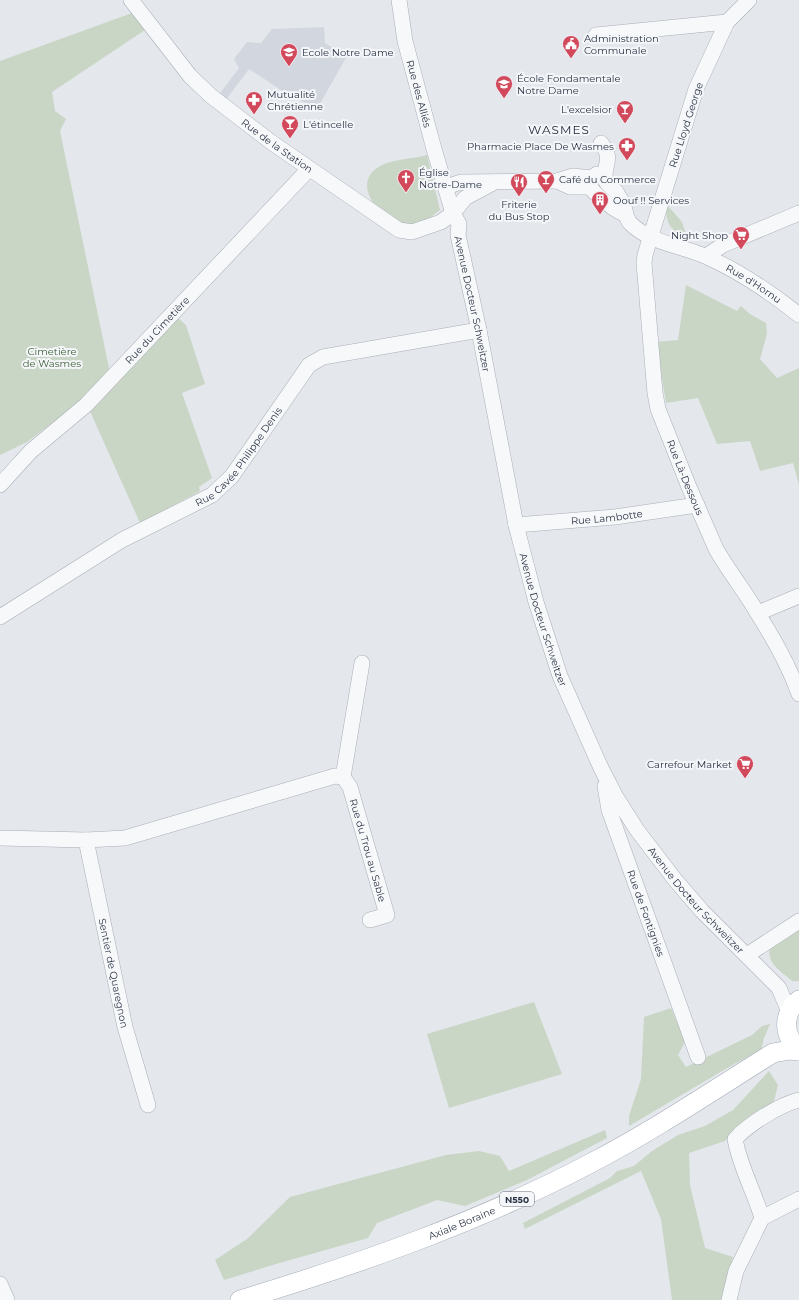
<svg xmlns="http://www.w3.org/2000/svg" width="799" height="1300" viewBox="0 0 799 1300" font-family="Montserrat,sans-serif">
  <style>
    .built { fill: #d2d6de }
    .green { fill: #c9d6c5 }
    .lines { fill: none; stroke-linecap: round; stroke-linejoin: round }
    .minor-casing { stroke: #a9aeb7; stroke-width: 16 }
    .major-casing { stroke: #a3abb8; stroke-width: 20 }
    .minor { stroke: #f7f8fa; stroke-width: 15 }
    .major { stroke: #fff; stroke-width: 19 }
    .labels { text-anchor: middle; dominant-baseline: central; stroke-width: 4; stroke-linejoin: round; paint-order: stroke }
    .shield { fill: #f4f6f9; stroke: #676e7b; stroke-width: 1 }
    .shield-label { font-size: 9px; font-weight: bold; fill: #2b3445 }
    .poi-label { font-size: 10px; fill: #2b3445; stroke: #f4f6f9; text-anchor: start }
    .street-label { font-size: 10px; fill: #2b3445; stroke: #f4f6f9 }
    .park-label { font-size: 10px; fill: #3f6138; stroke: #f4f6f9 }
    .quarter-label { font-size: 12px; letter-spacing: 1px; fill: #1d2536; stroke: #f4f6f9 }
  </style>
  <rect width="100%" height="100%" fill="#e4e7ec"/>
  <path class="built" d="M 324,27 L 325,43 L 347,56 L 317,109 L 284,92 L 249,69 L 225,101 L 218,96 L 239,68 L 234,59 L 247,42 L 261,43 L 272,29 Z"/>
  <path class="green" d="M 132,13 L 145,30 L 52,92 L 55,111 L 66,119 L 60,131 L 110,373 L 71,411 L 60,417 L 27,442 L 0,455 L 0,61 Z
    M 427,155 L 440,210 C 433,215 428,221 419,223 C 387,231 344,184 382,165 C 394,159 414,159 427,155 Z
    M 667,205 L 682,222 L 687,237 C 671,232 664,222 667,205 Z
    M 686,285 L 737,311 L 741,306 L 750,314 L 766,323 L 767,334 L 760,359 L 777,378 L 799,368 L 799,485 L 793,463 L 760,471 L 750,441 L 717,444 L 698,398 L 666,403 L 656,342 L 678,340 Z
    M 178,318 L 186,325 L 205,384 L 182,393 L 212,478 L 199,487 L 200,491 L 140,523 L 89,409 Z
    M 799,929 L 799,981 L 792,981 C 779,969 766,964 770,945 Z
    M 534,1002 L 562,1074 L 449,1108 L 427,1034 Z
    M 671,1008 L 685,1042 L 678,1055 L 686,1067 L 752,1035 L 762,1026 L 770,1024 L 764,1038 L 761,1050 L 734,1064 L 629,1126 L 629,1116 L 641,1079 L 644,1017 Z
    M 769,1071 L 778,1085 L 773,1105 L 743,1125 L 725,1141 L 689,1153 L 690,1185 L 705,1248 L 733,1257 L 721,1300 L 672,1300 L 661,1219 L 641,1171 L 525,1229 L 523,1223 L 610,1178 L 617,1171 L 634,1166 L 652,1151 L 678,1135 L 705,1126 L 733,1110 Z
    M 605,1130 L 607,1138 L 527,1180 L 465,1206 L 437,1200 L 377,1223 L 368,1238 L 276,1264 L 224,1280 L 215,1260 L 247,1239 L 290,1197 L 446,1155 L 479,1151 L 500,1156 L 509,1171 Z"/>
  <g class="lines">
    <defs>
      <g id="minor">
        <path id="s1" d="M 131,0 L 190,76 L 211,96 L 271,142 L 399,230 L 412,232 L 441,222 L 453,213 L 465,198 L 495,182"/>
        <path id="s2" d="M 399,0 L 405,41 L 434,149 L 453,213 L 459,224 L 458,235 L 479,330 L 516,525 L 536,602 L 560,676 L 601,768 L 616,797 L 637,830 L 676,881 L 702,911 L 779,988 L 789,1012"/>
        <path id="s3" d="M 749,0 L 727,22 L 696,89 L 645,255 L 644,263 L 655,393 L 658,409 L 689,487 L 716,549 C 729,572 745,591 758,614 C 774,639 789,666 799,694"/>
        <path d="M 596,35 L 727,22"/>
        <path id="s4" d="M 601,143 C 613,158 605,162 605,177 C 605,185 613,187 617,193 C 619,197 622,200 623,204 C 626,210 625,217 630,223 C 651,244 681,245 707,257 C 741,272 770,292 799,315"/>
        <path d="M 591,178 L 589,184 C 591,192 616,212 625,214"/>
        <path d="M 557,181 L 570,187 L 590,187"/>
        <path d="M 446,187 L 461,182 L 557,181 L 573,176 L 591,178 L 597,174 L 605,178"/>
        <path d="M 706,256 L 723,245 L 799,213"/>
        <path id="s5" d="M 0,485 L 31,451 L 86,405 L 309,169"/>
        <path id="s6" d="M 516,525 L 615,517 L 697,505"/>
        <path d="M 758,613 L 799,596"/>
        <path id="s7" d="M 0,617 L 122,540 L 212,495 L 232,476 L 309,365 L 323,357 L 479,330"/>
        <path d="M 343,777 L 362,663"/>
        <path id="s8" d="M 605,786 L 609,810 L 698,1057"/>
        <path id="s9" d="M 0,838 L 86,840 L 125,1027 L 148,1105"/>
        <path id="s10" d="M 86,840 L 125,838 L 335,776 L 343,777 L 350,787 L 387,915 L 370,920"/>
        <path d="M 747,955 L 799,921"/>
        <path d="M 762,1218 C 754,1191 740,1167 735,1139 C 749,1124 779,1105 799,1100"/>
        <path d="M 0,1284 L 7,1300"/>
        <path d="M 729,1300 L 736,1271 L 762,1218 L 799,1199"/>
      </g>
      <g id="major">
        <path d="M 799,1000 C 783,1012 782,1037 799,1048"/>
        <path id="s11" d="M 240,1300 C 359,1264 479,1222 589,1164 C 653,1131 712,1091 773,1053 L 790,1050 L 799,1051"/>
      </g>
    </defs>
    <use href="#minor" class="minor-casing"/>
    <use href="#major" class="major-casing"/>
    <use href="#minor" class="minor"/>
    <use href="#major" class="major"/>
  </g>
  <defs>
    <symbol id="civic-pin" viewBox="-11 -11 22 30"><path d="M0 17L-7.5 6A9.5 9.5 0 1 1 7.5 6Z" fill="#d1495b" stroke="#f4f6f9"/><path d="M-.6-6.5H3V-4.5H.6V-3L4-1V1h2V6H-6V1h2V-1L-.6-3ZM-1.2 2.5V6h2.4V2.5Z" fill="#fff"/></symbol>
    <symbol id="school-pin" viewBox="-11 -11 22 30"><path d="M0 17L-7.5 6A9.5 9.5 0 1 1 7.5 6Z" fill="#d1495b" stroke="#f4f6f9"/><path d="M0-5L7-2L0 1L-7-2ZM-4 1L0 2.5L4 1V4Q0 6-4 4Z" fill="#fff"/></symbol>
    <symbol id="pharmacy-pin" viewBox="-11 -11 22 30"><path d="M0 17L-7.5 6A9.5 9.5 0 1 1 7.5 6Z" fill="#d1495b" stroke="#f4f6f9"/><path d="M-2-6h4v4h4v4h-4v4h-4v-4h-4v-4h4Z" fill="#fff"/></symbol>
    <symbol id="bar-pin" viewBox="-11 -11 22 30"><path d="M0 17L-7.5 6A9.5 9.5 0 1 1 7.5 6Z" fill="#d1495b" stroke="#f4f6f9"/><path d="M-6-5H6L.8 .8V4.5H3.5V6h-7V4.5H-.8V.8Z" fill="#fff"/></symbol>
    <symbol id="church-pin" viewBox="-11 -11 22 30"><path d="M0 17L-7.5 6A9.5 9.5 0 1 1 7.5 6Z" fill="#d1495b" stroke="#f4f6f9"/><path d="M-1.2-6h2.4v3.5h3.3v2.4h-3.3V6h-2.4V-.1h-3.3v-2.4h3.3Z" fill="#fff"/></symbol>
    <symbol id="restaurant-pin" viewBox="-11 -11 22 30"><path d="M0 17L-7.5 6A9.5 9.5 0 1 1 7.5 6Z" fill="#d1495b" stroke="#f4f6f9"/><path d="M-5-6h1v4h1v-4h1v4h1v-4h1v5L-1.5 .5V6h-2V.5L-5-1ZM5-6V6H3V1.5H1.5Q1.5-4 5-6Z" fill="#fff"/></symbol>
    <symbol id="building-pin" viewBox="-11 -11 22 30"><path d="M0 17L-7.5 6A9.5 9.5 0 1 1 7.5 6Z" fill="#d1495b" stroke="#f4f6f9"/><path d="M-4-6H4V6H1V3H-1V6H-4ZM-2.5-4.3h1.7v1.8h-1.7ZM.8-4.3h1.7v1.8H.8ZM-2.5-1h1.7V.8h-1.7ZM.8-1h1.7V.8H.8Z" fill="#fff"/></symbol>
    <symbol id="supermarket-pin" viewBox="-11 -11 22 30"><path d="M0 17L-7.5 6A9.5 9.5 0 1 1 7.5 6Z" fill="#d1495b" stroke="#f4f6f9"/><path d="M-6-5.5h2.5l.6 2H6L4.5 2H-2.5L-4.4-4H-6ZM-1.5 3.2a1.3 1.3 0 1 0 .1 0ZM3 3.2a1.3 1.3 0 1 0 .1 0Z" fill="#fff"/></symbol>
  </defs>
  <g fill-rule="evenodd">
    <use href="#civic-pin" x="561" y="34" width="20" height="27"/>
    <use href="#school-pin" x="279" y="42" width="20" height="27"/>
    <use href="#school-pin" x="494" y="74" width="20" height="27"/>
    <use href="#pharmacy-pin" x="244" y="90" width="20" height="27"/>
    <use href="#bar-pin" x="615" y="99" width="20" height="27"/>
    <use href="#bar-pin" x="280" y="114" width="20" height="27"/>
    <use href="#pharmacy-pin" x="617" y="136" width="20" height="27"/>
    <use href="#church-pin" x="396" y="168" width="20" height="27"/>
    <use href="#bar-pin" x="536" y="169" width="20" height="27"/>
    <use href="#restaurant-pin" x="509" y="172" width="20" height="27"/>
    <use href="#building-pin" x="590" y="190" width="20" height="27"/>
    <use href="#supermarket-pin" x="731" y="225" width="20" height="27"/>
    <use href="#supermarket-pin" x="735" y="754" width="20" height="27"/>
  </g>
  <g class="labels">
    <rect class="shield" x="500" y="1192" width="34" height="14" rx="3"/>
    <g class="shield-label">
      <text x="517" y="1199">N550</text>
    </g>
    <g class="poi-label">
      <text x="584" y="38">Administration<tspan x="584" dy="12">Communale</tspan></text>
      <text x="302" y="52">Ecole Notre Dame</text>
      <text x="517" y="78">École Fondamentale<tspan x="517" dy="12">Notre Dame</tspan></text>
      <text x="267" y="94">Mutualité<tspan x="267" dy="12">Chrétienne</tspan></text>
      <text x="612" y="109" text-anchor="end">L'excelsior</text>
      <text x="303" y="124">L'étincelle</text>
      <text x="614" y="146" text-anchor="end">Pharmacie Place De Wasmes</text>
      <text x="419" y="172">Église<tspan x="419" dy="12">Notre-Dame</tspan></text>
      <text x="559" y="179">Café du Commerce</text>
      <text x="613" y="200">Oouf !! Services</text>
      <text x="519" y="204" text-anchor="middle">Friterie<tspan x="519" dy="12">du Bus Stop</tspan></text>
      <text x="728" y="235" text-anchor="end">Night Shop</text>
      <text x="732" y="764" text-anchor="end">Carrefour Market</text>
    </g>
    <g class="street-label">
      <text stroke="none"><textPath href="#s2" startOffset="96">Rue des Alliés</textPath></text>
      <text transform="translate(686 125) rotate(-72)">Rue Lloyd George</text>
      <text stroke="none"><textPath href="#s1" startOffset="208">Rue de la Station</textPath></text>
      <text stroke="none"><textPath href="#s4" startOffset="228">Rue d'Hornu</textPath></text>
      <text stroke="none"><textPath href="#s2" startOffset="314">Avenue Docteur Schweitzer</textPath></text>
      <text stroke="none"><textPath href="#s5" startOffset="221">Rue du Cimetière</textPath></text>
      <text stroke="none"><textPath href="#s7" startOffset="291">Rue Cavée Philippe Denis</textPath></text>
      <text stroke="none"><textPath href="#s3" startOffset="507">Rue Là-Dessous</textPath></text>
      <text stroke="none"><textPath href="#s6" startOffset="91">Rue Lambotte</textPath></text>
      <text stroke="none"><textPath href="#s2" startOffset="638">Avenue Docteur Schweitzer</textPath></text>
      <text stroke="none"><textPath href="#s10" startOffset="344">Rue du Trou au Sable</textPath></text>
      <text stroke="none"><textPath href="#s2" startOffset="961">Avenue Docteur Schweitzer</textPath></text>
      <text stroke="none"><textPath href="#s8" startOffset="134">Rue de Fontignies</textPath></text>
      <text stroke="none"><textPath href="#s9" startOffset="222">Sentier de Quaregnon</textPath></text>
      <text stroke="none"><textPath href="#s11" startOffset="235">Axiale Boraine</textPath></text>
    </g>
    <g class="park-label">
      <text x="52" y="351">Cimetière<tspan x="52" dy="12">de Wasmes</tspan></text>
    </g>
    <g class="quarter-label">
      <text x="559" y="129">WASMES</text>
    </g>
  </g>
</svg>
